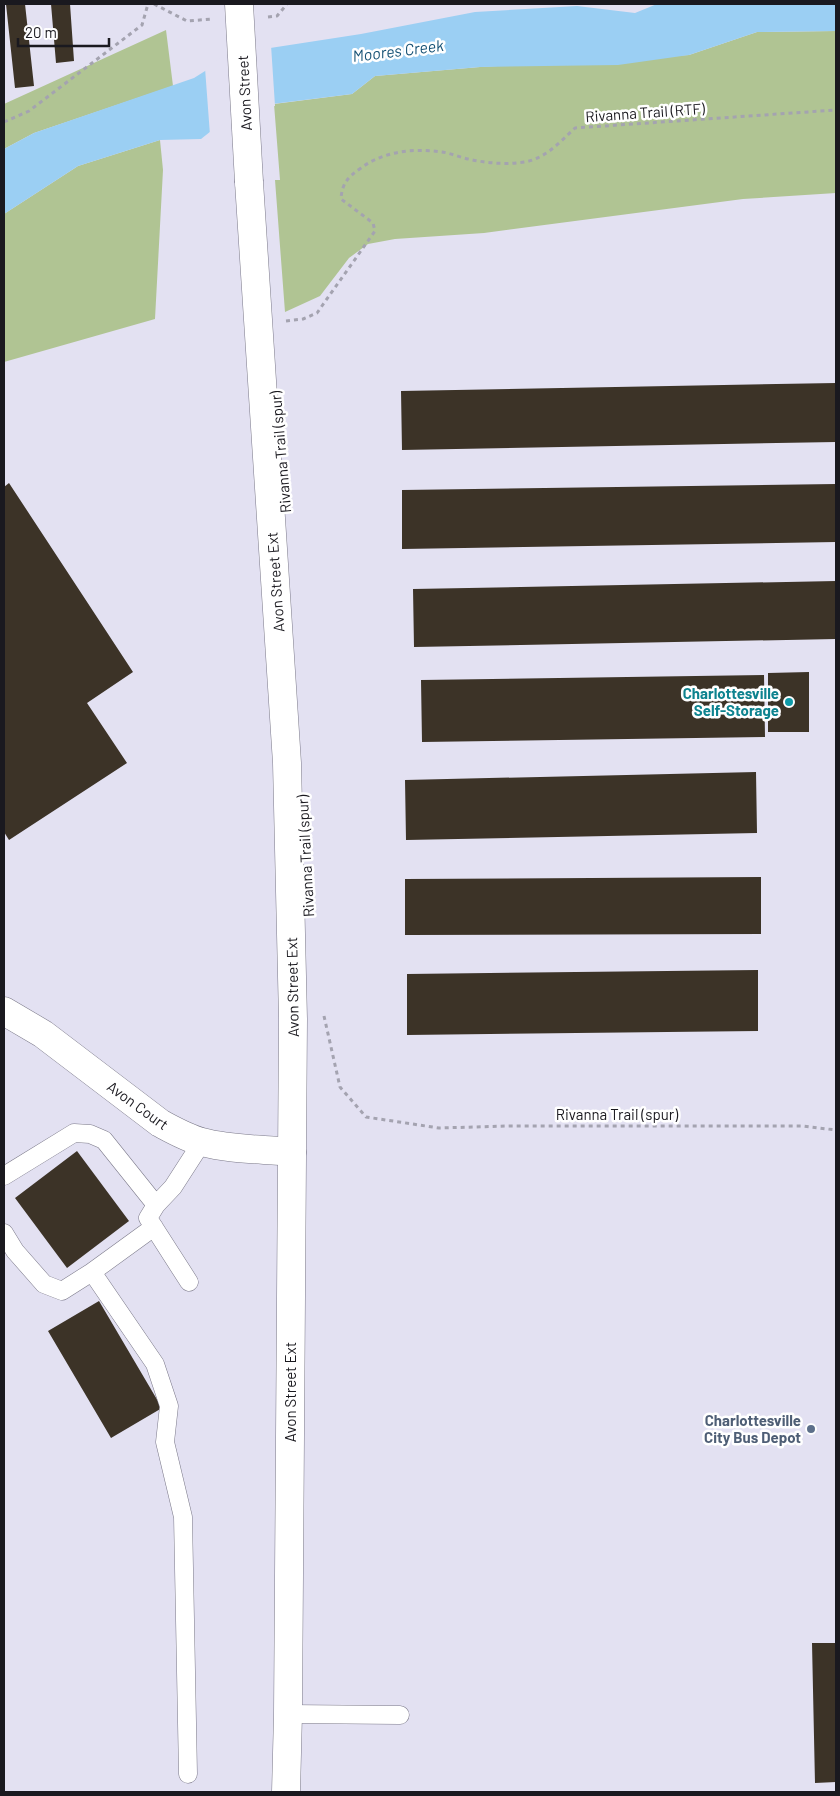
<svg xmlns="http://www.w3.org/2000/svg" width="840" height="1796" viewBox="0 0 840 1796" font-family="Barlow,sans-serif">
  <style>
    .green { fill: #b0c493 }
    .water { fill: #9bcff3 }
    .pier { fill: #e3e1f2 }
    .building { fill: #3c3327 }
    .lines { fill: none; stroke-linecap: round; stroke-linejoin: round }
    .lane-casing { stroke: #7b7989; stroke-width: 19 }
    .street-casing { stroke: #7b7989; stroke-width: 29 }
    .secondary-casing { stroke: #7b7989; stroke-width: 29 }
    .path { stroke: #a4a3b0; stroke-width: 3; stroke-dasharray: 4 4; stroke-linecap: butt }
    .lane { stroke: #fff; stroke-width: 18 }
    .street { stroke: #fff; stroke-width: 28 }
    .secondary { stroke: #fff; stroke-width: 28 }
    .secondary-bridge-casing { stroke: #7b7989; stroke-width: 29; stroke-linecap: butt }
    .secondary-bridge { stroke: #fff; stroke-width: 28 }
    .culture-dot { fill: #0f9aa8; stroke: #fff; stroke-width: 2 }
    .service-dot { fill: #5c6f8a; stroke: #fff; stroke-width: 2 }
    .labels { text-anchor: middle; dominant-baseline: central; stroke-width: 5; stroke-linejoin: round; paint-order: stroke }
    .street-label { font-size: 15px; fill: #1a191f; stroke: #fff }
    .culture-label { font-size: 15px; font-weight: bold; fill: #0d838f; stroke: #fff; text-anchor: end }
    .service-label { font-size: 15px; font-weight: bold; fill: #4e5e75; stroke: #fff; text-anchor: end }
    .water-label { font-size: 16px; font-style: italic; fill: #165275; stroke: #fff }
  </style>
  <rect width="100%" height="100%" fill="#e3e1f2"/>
  <path class="green" d="M 166,30 L 173,86 L 34,133 L 4,149 L 4,104 Z
    M 836,31 L 836,193 L 743,199 L 484,233 L 395,239 L 368,244 L 349,258 L 320,296 L 285,312 L 275,180 L 280,180 L 274,104 L 352,94 L 375,76 L 480,67 L 689,55 L 757,32 Z
    M 160,140 L 163,170 L 155,319 L 4,362 L 4,214 L 78,166 Z"/>
  <path class="water" d="M 657,4 L 836,4 L 836,31 L 757,32 L 689,55 L 618,65 L 480,67 L 375,76 L 352,94 L 240,108 L 201,139 L 160,140 L 78,166 L 4,214 L 4,149 L 34,133 L 194,78 L 232,54 L 361,34 L 475,12 L 577,6 L 635,13 Z"/>
  <path class="pier" d="M 271,45 L 275,106 L 241,110 L 210,135 L 205,68 L 231,51 Z"/>
  <path class="building" d="M 6,4 L 25,4 L 34,86 L 15,88 Z
    M 51,4 L 70,4 L 74,61 L 56,63 Z
    M 836,383 L 836,442 L 402,450 L 401,391 Z
    M 9,483 L 133,672 L 87,703 L 127,763 L 9,840 L 4,832 L 4,487 Z
    M 836,484 L 836,542 L 402,549 L 402,490 Z
    M 836,581 L 836,639 L 414,647 L 413,589 Z
    M 809,672 L 809,732 L 768,732 L 768,673 Z
    M 764,675 L 765,737 L 422,742 L 421,680 Z
    M 756,772 L 757,833 L 406,840 L 405,780 Z
    M 761,877 L 761,934 L 405,935 L 405,879 Z
    M 758,970 L 758,1031 L 407,1035 L 407,974 Z
    M 77,1151 L 129,1221 L 67,1268 L 15,1198 Z
    M 99,1301 L 162,1408 L 111,1438 L 48,1331 Z
    M 812,1643 L 836,1643 L 836,1782 L 815,1783 Z"/>
  <g class="lines">
    <defs>
      <path id="lane" d="M 4,1176 L 74,1133 L 90,1134 L 104,1140 L 156,1205
        M 154,1227 L 92,1272 L 155,1364 L 169,1406 L 165,1442 L 183,1517 L 188,1774
        M 4,1233 L 15,1251 L 44,1284 L 62,1291 L 92,1272
        M 189,1282 L 148,1218 L 156,1205 L 173,1187 L 202,1142
        M 288,1714 L 400,1715"/>
      <path id="street" d="M 4,1011 L 43,1034 L 160,1123 C 173,1130 187,1138 202,1142 C 231,1150 263,1149 292,1152"/>
      <path id="secondary" d="M 249,182 L 287,763 L 293,1019 L 288,1714 L 286,1792"/>
    </defs>
    <use href="#lane" class="lane-casing"/>
    <use href="#street" class="street-casing"/>
    <use href="#secondary" class="secondary-casing"/>
    <path class="path" d="M 154,4 L 187,21 L 212,19
      M 268,17 L 277,16 L 287,4
      M 4,122 L 29,111 L 142,25 L 148,4
      M 286,321 L 303,319 L 317,313 L 375,231 L 373,223 L 341,199 C 342,183 348,177 361,168 C 384,151 414,148 442,152 C 450,153 459,157 468,159 C 486,163 506,165 525,162 C 546,158 560,142 575,128 L 836,110
      M 324,1016 L 340,1087 L 366,1117 L 439,1128 L 509,1126 L 802,1126 L 836,1130"/>
    <use href="#lane" class="lane"/>
    <use href="#street" class="street"/>
    <use href="#secondary" class="secondary"/>
    <defs>
      <path id="secondary-bridge" d="M 239,4 L 249,182"/>
    </defs>
    <use href="#secondary-bridge" class="secondary-bridge-casing"/>
    <use href="#secondary-bridge" class="secondary-bridge"/>
  </g>
  <circle class="culture-dot" cx="789" cy="702" r="5"/>
  <circle class="service-dot" cx="811" cy="1429" r="5"/>
  <g class="labels">
    <g class="street-label">
      <text transform="translate(244 93) rotate(-93)">Avon Street</text>
      <text transform="translate(645 112) rotate(-4)">Rivanna Trail (RTF)</text>
      <text transform="translate(280 452) rotate(-95)">Rivanna Trail (spur)</text>
      <text transform="translate(275 582) rotate(-94)">Avon Street Ext</text>
      <text transform="translate(305 856) rotate(-93)">Rivanna Trail (spur)</text>
      <text transform="translate(292 987) rotate(-91)">Avon Street Ext</text>
      <text transform="translate(138 1105) rotate(36)">Avon Court</text>
      <text x="617" y="1114">Rivanna Trail (spur)</text>
      <text transform="translate(290 1392) rotate(-90)">Avon Street Ext</text>
    </g>
    <g class="culture-label">
      <text x="779" y="693">Charlottesville<tspan x="779" dy="17">Self-Storage</tspan></text>
    </g>
    <g class="service-label">
      <text x="801" y="1420">Charlottesville<tspan x="801" dy="17">City Bus Depot</tspan></text>
    </g>
    <g class="water-label">
      <text transform="translate(398 50) rotate(-7)">Moores Creek</text>
    </g>
  </g>
  <rect width="840" height="1796" fill="none" stroke="#1a191f" stroke-width="10"/>
  <path d="M18 38v8h91v-8" fill="none" stroke="#1a191f" stroke-width="2.5"/>
  <text x="25" y="38" font-size="15" fill="#1a191f" stroke="#ffffff" stroke-width="4" paint-order="stroke">20 m</text>
</svg>
